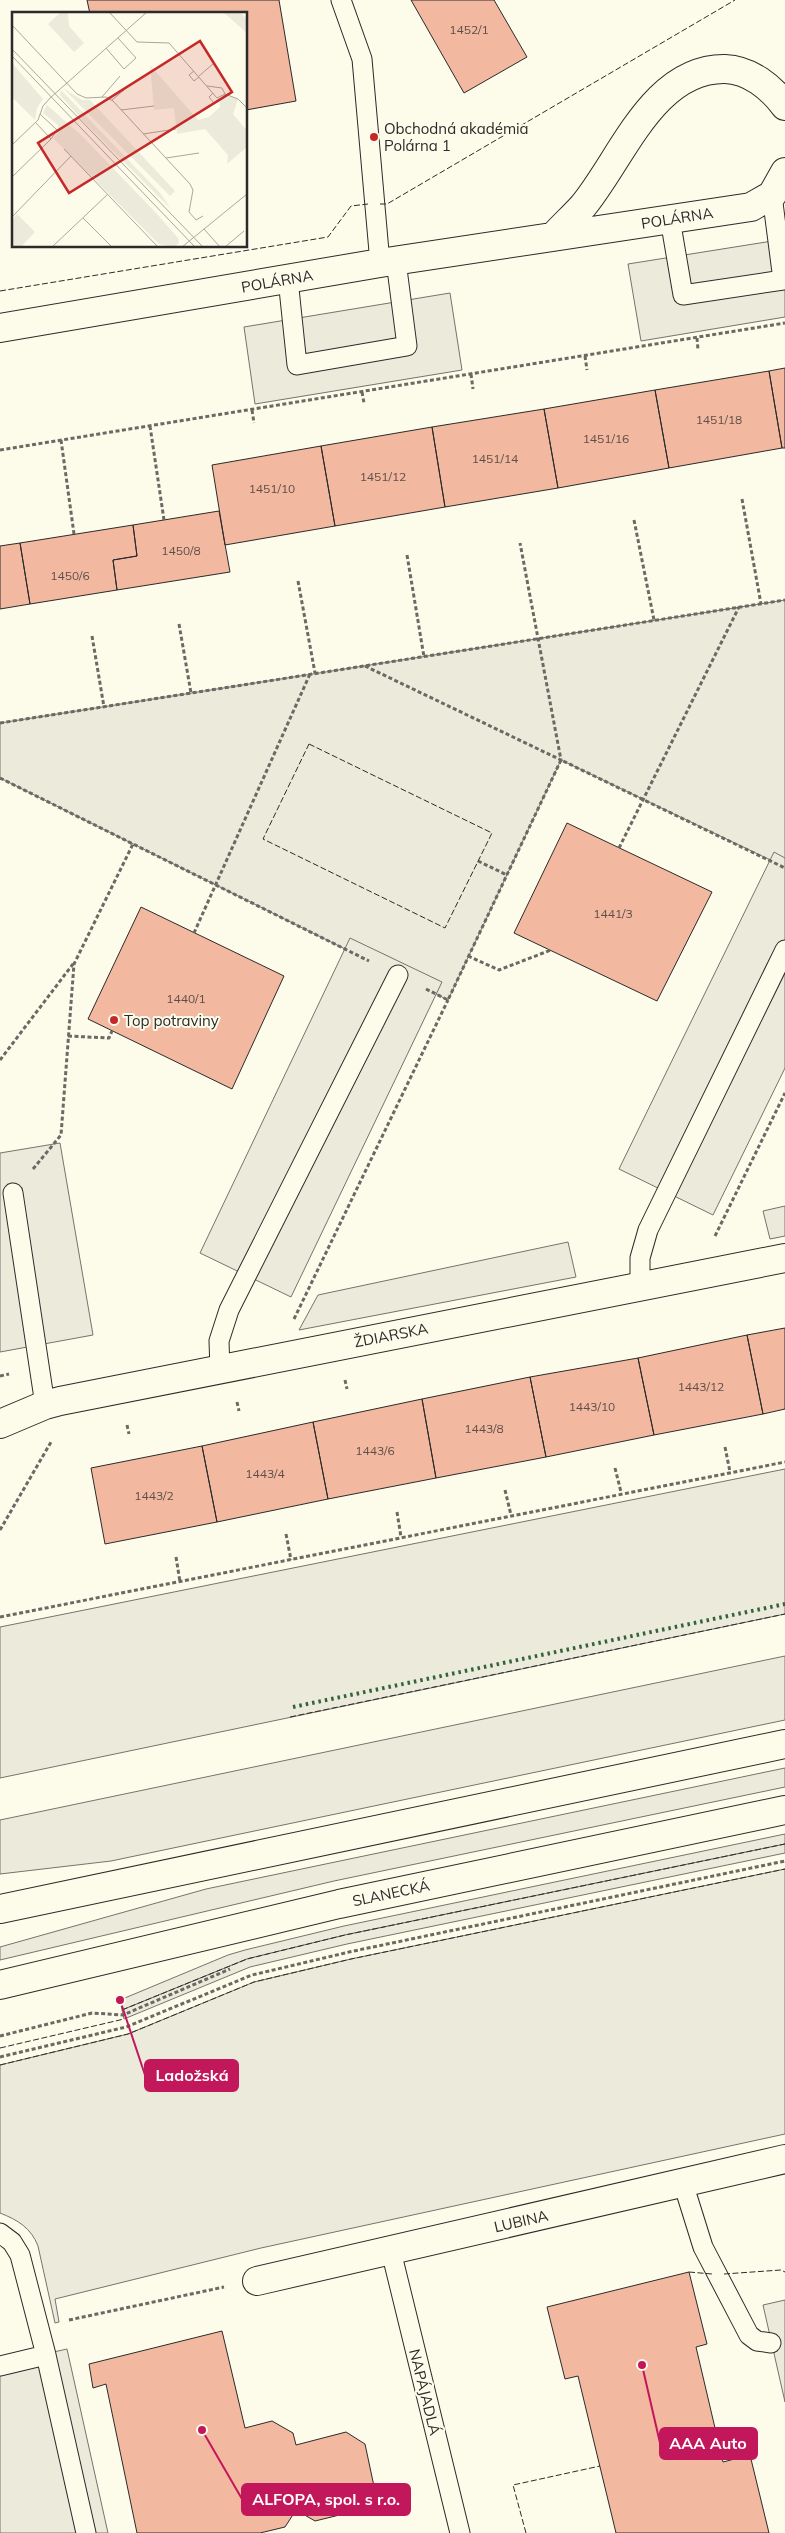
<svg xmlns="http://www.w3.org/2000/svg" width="785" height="2533" viewBox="0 0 785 2533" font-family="Mulish,sans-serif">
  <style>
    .green { fill: #ecebdb; stroke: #74746e }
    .parking { fill: #eceadb; stroke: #74746e }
    .building { fill: #f2b8a0; stroke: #2b2b2b }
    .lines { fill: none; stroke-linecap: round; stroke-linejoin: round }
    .service-casing { stroke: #2b2b2b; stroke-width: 21 }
    .minor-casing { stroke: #2b2b2b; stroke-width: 30 }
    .secondary-casing { stroke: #2b2b2b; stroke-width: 30 }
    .path { stroke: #6a6964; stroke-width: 3; stroke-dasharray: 4 2.5; stroke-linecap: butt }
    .service { stroke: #fdfbea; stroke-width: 19 }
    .minor { stroke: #fdfbea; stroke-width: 28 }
    .secondary { stroke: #fdfbea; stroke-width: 28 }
    .hedge { stroke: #34623c; stroke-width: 4; stroke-dasharray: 2.5 4; stroke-linecap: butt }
    .fence { stroke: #2b2b2b; stroke-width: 1; stroke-dasharray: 6 2.5; stroke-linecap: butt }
    .poi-dot { fill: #c62828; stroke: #fdfbea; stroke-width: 2 }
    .labels { text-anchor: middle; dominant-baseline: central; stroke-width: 4; stroke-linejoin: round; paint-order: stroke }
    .number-label { font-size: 12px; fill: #5d4e48 }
    .poi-label { font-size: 15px; fill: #2b2b2b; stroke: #fdfbea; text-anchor: start }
    .street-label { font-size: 15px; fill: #2b2b2b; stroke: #fdfbea }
    .inset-road { fill: none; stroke: #a9a89e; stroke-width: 1 }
    .view { fill: #c62828; fill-opacity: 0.15; stroke: #c62828; stroke-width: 2.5 }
    .inset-edge { fill: none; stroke: #2b2b2b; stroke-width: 2.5 }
    .leader { fill: none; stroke: #c2185b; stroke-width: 2 }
    .callout-dot { fill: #c2185b; stroke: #fdfbea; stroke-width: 2 }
    .callout { fill: #c2185b; stroke: #c2185b; stroke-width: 2 }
    .callout-label { font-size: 16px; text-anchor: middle; font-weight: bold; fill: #fff }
  </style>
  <rect width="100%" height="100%" fill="#fdfbea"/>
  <path class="green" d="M 785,600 L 785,867 L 561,760 L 448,1000 L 0,778 L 0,723 Z
    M 785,1469 L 785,1614 L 0,1778 L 0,1627 Z
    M 785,1656 L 785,1720 L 111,1861 L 0,1874 L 0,1820 Z
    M 785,1768 L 785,1787 L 334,1881 L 0,1960 L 0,1947 L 206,1889 Z
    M 785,1834 L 785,1844 L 345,1935 L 247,1959 L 122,2010 L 120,2000 L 228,1955 L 245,1950 L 344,1926 Z
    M 785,1869 L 785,2134 L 261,2248 L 55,2299 L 59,2322 L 55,2323 L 38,2246 C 31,2228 18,2220 0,2213 L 0,2065 L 128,2034 L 254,1982 L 351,1959 Z"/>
  <path class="parking" d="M 785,239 L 785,317 L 641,341 L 628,264 Z
    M 450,293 L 462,370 L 255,404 L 244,327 Z
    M 774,852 L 785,858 L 785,1068 L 713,1215 L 619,1169 Z
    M 350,938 L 442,982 L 291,1297 L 200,1253 Z
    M 60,1143 L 93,1335 L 0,1352 L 0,1153 Z
    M 785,1206 L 785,1236 L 770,1239 L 763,1211 Z
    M 568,1242 L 576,1277 L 299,1330 L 318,1295 Z
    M 785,1844 L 785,1853 L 347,1944 L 250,1967 L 124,2019 L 122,2010 L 247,1959 L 345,1935 Z
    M 785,2300 L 785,2402 L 763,2305 Z
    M 67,2349 L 108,2533 L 0,2533 L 0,2364 Z"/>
  <path class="building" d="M 87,0 L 279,0 L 296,101 L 246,110 L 246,14 L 90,14 Z
    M 411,0 L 494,0 L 527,57 L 464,93 Z
    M 785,368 L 785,448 L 782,448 L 769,371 Z
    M 769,371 L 782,448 L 669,468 L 655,390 Z
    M 655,390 L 669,468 L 558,488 L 544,409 Z
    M 544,409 L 558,488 L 445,507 L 432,427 Z
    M 432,427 L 445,507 L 335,526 L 321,446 Z
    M 321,446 L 335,526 L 225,545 L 212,465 Z
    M 219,511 L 230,572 L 117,590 L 113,560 L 137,556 L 133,525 Z
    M 133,525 L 137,556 L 113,560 L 117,590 L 30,604 L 20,543 Z
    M 20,543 L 30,604 L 0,609 L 0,546 Z
    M 567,823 L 712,892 L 657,1001 L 514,933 Z
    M 141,907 L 284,976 L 232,1089 L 88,1019 Z
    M 785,1328 L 785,1409 L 763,1414 L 747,1335 Z
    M 747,1335 L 763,1414 L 654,1435 L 638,1358 Z
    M 638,1358 L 654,1435 L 546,1457 L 530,1377 Z
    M 530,1377 L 546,1457 L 436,1478 L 422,1399 Z
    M 422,1399 L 436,1478 L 328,1499 L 313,1422 Z
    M 313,1422 L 328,1499 L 217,1522 L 202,1446 Z
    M 202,1446 L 217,1522 L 105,1544 L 91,1468 Z
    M 689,2272 L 707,2344 L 696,2347 L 723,2462 L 750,2455 L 769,2533 L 616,2533 L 578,2376 L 565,2379 L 547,2307 Z
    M 222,2331 L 245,2428 L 272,2421 L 293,2433 L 296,2445 L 346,2432 L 365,2444 L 375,2491 L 364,2509 L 315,2521 L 296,2510 L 285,2527 L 260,2533 L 137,2533 L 106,2384 L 93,2388 L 89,2364 Z"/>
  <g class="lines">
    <defs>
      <path id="service" d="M 341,0 L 362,59 L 380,263
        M 670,219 L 683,295 L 783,280 L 772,195
        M 288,279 L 297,365 L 407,346 L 396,261
        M 13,1193 L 45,1405
        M 640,1286 L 640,1258 L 648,1230 L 785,950
        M 220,1370 L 219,1341 L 229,1310 L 398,975
        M 683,2183 L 703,2247 L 749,2335 L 757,2341 L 771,2343
        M 0,2233 L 12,2242 L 20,2255 L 46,2355
        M 391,2251 L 460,2533
        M 0,2366 L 46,2355 L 86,2533"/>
      <path id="minor" d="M 554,236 C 563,226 574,216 583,206 C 622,159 653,68 725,69 C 750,70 771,87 785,106
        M 0,328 L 380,263 L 751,207 L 772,195 L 785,172
        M 0,1424 L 45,1405 L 60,1401 L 785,1258
        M 257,2281 L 785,2159"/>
      <path id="secondary" d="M 0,1909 L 785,1744
        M 0,1985 L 339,1904 L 785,1810"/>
    </defs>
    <use href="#service" class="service-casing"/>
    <use href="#minor" class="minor-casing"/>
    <use href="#secondary" class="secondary-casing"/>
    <path class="path" d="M 697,338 L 698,350
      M 585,356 L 587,370
      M 471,374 L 473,389
      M 362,392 L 364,403
      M 252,410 L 254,423
      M 150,426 L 164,520
      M 61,440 L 74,534
      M 0,450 L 785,323
      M 742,499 L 761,604
      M 634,520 L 654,620
      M 407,555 L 424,657
      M 298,581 L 315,673
      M 179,624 L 191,693
      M 92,636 L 104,707
      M 365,666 L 561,760 L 520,543
      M 0,723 L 785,600
      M 0,778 L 369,961
      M 619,848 L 739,607
      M 478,861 L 507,875
      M 194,933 L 310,674
      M 468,956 L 499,970 L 551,950
      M 426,989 L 448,1000 L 561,760 L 785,868
      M 68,1036 L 109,1038 L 112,1031
      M 0,1060 L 73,964
      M 33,1169 L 61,1135 L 74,964 L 133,844
      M 715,1236 L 785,1093
      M 294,1319 L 448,1000
      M 0,1376 L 9,1374
      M 345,1380 L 347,1389
      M 237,1402 L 239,1411
      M 127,1425 L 129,1434
      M 725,1447 L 730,1472
      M 615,1468 L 621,1492
      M 505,1490 L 511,1515
      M 397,1512 L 401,1537
      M 0,1530 L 51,1442
      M 286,1534 L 291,1560
      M 176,1557 L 180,1582
      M 0,1617 L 785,1462
      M 0,2036 L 92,2013 L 123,2015 L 230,1969
      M 0,2057 L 126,2027 L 252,1975 L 349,1952 L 785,1861
      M 69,2320 L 224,2287"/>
    <use href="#service" class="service"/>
    <use href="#minor" class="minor"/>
    <use href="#secondary" class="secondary"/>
    <path class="hedge" d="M 293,1707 L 785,1604"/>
    <path class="fence" d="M 380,204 L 387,204 L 735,0
      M 0,291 L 328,237 L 351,206 L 368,204
      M 309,744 L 492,833 L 445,928 L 263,839 Z
      M 290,1717 L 785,1614
      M 122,2010 L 247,1959 L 345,1935 L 785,1844
      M 0,2048 L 124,2019
      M 0,2065 L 128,2034 L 254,1982 L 351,1959 L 785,1869
      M 689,2272 L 712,2274
      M 724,2274 L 781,2270 L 785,2272
      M 526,2533 L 513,2485 L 600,2466"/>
  </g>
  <g class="poi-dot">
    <circle cx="374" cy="137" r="5"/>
    <circle cx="114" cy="1020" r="5"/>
  </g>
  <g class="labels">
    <g class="number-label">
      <text x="469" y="29">1452/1</text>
      <text x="719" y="419">1451/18</text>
      <text x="606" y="438">1451/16</text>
      <text x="495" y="458">1451/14</text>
      <text x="383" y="476">1451/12</text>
      <text x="272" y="488">1451/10</text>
      <text x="181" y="550">1450/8</text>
      <text x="70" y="575">1450/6</text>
      <text x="613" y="913">1441/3</text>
      <text x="186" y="998">1440/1</text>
      <text x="701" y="1386">1443/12</text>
      <text x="592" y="1406">1443/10</text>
      <text x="484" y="1428">1443/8</text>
      <text x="375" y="1450">1443/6</text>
      <text x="265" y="1473">1443/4</text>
      <text x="154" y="1495">1443/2</text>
    </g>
    <g class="poi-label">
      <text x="384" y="128">Obchodná akadémia<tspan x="384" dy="17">Polárna 1</tspan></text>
      <text x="124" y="1020">Top potraviny</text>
    </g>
    <g class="street-label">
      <text transform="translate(677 218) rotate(-9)">POLÁRNA</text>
      <text transform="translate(277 281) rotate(-10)">POLÁRNA</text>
      <text transform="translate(391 1335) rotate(-11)">ŽDIARSKA</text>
      <text transform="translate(391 1893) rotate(-12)">SLANECKÁ</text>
      <text transform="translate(521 2221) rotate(-13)">LUBINA</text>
      <text transform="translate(425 2392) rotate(76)">NAPÁJADLÁ</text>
    </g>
  </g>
  <g transform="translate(12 12)">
    <rect width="235" height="235" fill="#fdfbea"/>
    <path d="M 49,0 L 56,0 L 57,14 L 72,31 L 62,40 L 36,12 ZM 211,0 L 228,0 L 235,7 L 235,21 ZM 0,51 L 31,87 L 25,96 L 23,108 L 0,85 ZM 138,53 L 186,108 L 197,105 L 208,95 L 207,87 L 213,82 L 226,87 L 221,102 L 235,119 L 235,135 L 215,152 L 216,143 L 193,117 L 165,122 L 162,96 L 142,98 ZM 51,76 L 70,88 L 78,88 L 163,179 L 158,184 ZM 49,78 L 148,181 L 159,197 L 73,111 L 48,83 ZM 35,93 L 71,125 L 145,202 L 166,226 L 167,231 L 163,235 L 147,232 L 41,126 L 46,121 L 46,113 L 31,101 ZM 5,202 L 23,220 L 9,235 L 0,235 L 0,208 Z" fill="#ecebdb"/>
    <path class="inset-road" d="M 97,0 L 125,30 L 157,31 L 205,86 L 213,82M 0,13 L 65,82 L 74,86 L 94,85 L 101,89 L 178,172 L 181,178 L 177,200 L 184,208 L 191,204M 94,36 L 112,57 L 124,46 L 106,26M 0,37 L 191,235M 0,44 L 183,235M 182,59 L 177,63 L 182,69 L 187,65M 187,64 L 202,51M 195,74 L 210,76 L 213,82M 201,81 L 197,85 L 202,91 L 207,87M 213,82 L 226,87 L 235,96M 90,85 L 108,64M 100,88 L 112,78M 109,98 L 142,94M 28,102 L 45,118 L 39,127M 131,122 L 164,117M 0,133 L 26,108 L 31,94 L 38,86 L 135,0M 52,137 L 146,235M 154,146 L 187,141M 0,165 L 39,127 L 24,111M 0,205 L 59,144M 71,206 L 100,235M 192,217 L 208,235M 40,235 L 96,182M 170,235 L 235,182M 213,235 L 232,219"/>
    <path class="view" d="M 188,29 L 220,80 L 57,181 L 26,131 Z"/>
    <rect width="235" height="235" class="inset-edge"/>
  </g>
  <path class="leader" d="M120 2000L145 2075M642 2365L660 2443M202 2430L242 2499"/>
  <g class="callout-dot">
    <circle cx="120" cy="2000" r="5"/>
    <circle cx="642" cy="2365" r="5"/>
    <circle cx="202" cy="2430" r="5"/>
  </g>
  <g class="callout">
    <rect x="145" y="2060" width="93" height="31" rx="5"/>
    <rect x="660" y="2428" width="97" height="31" rx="5"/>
    <rect x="242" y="2484" width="168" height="31" rx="5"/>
  </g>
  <g class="callout-label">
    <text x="192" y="2081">Ladožská</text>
    <text x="708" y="2449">AAA Auto</text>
    <text x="326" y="2505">ALFOPA, spol. s r.o.</text>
  </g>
</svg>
